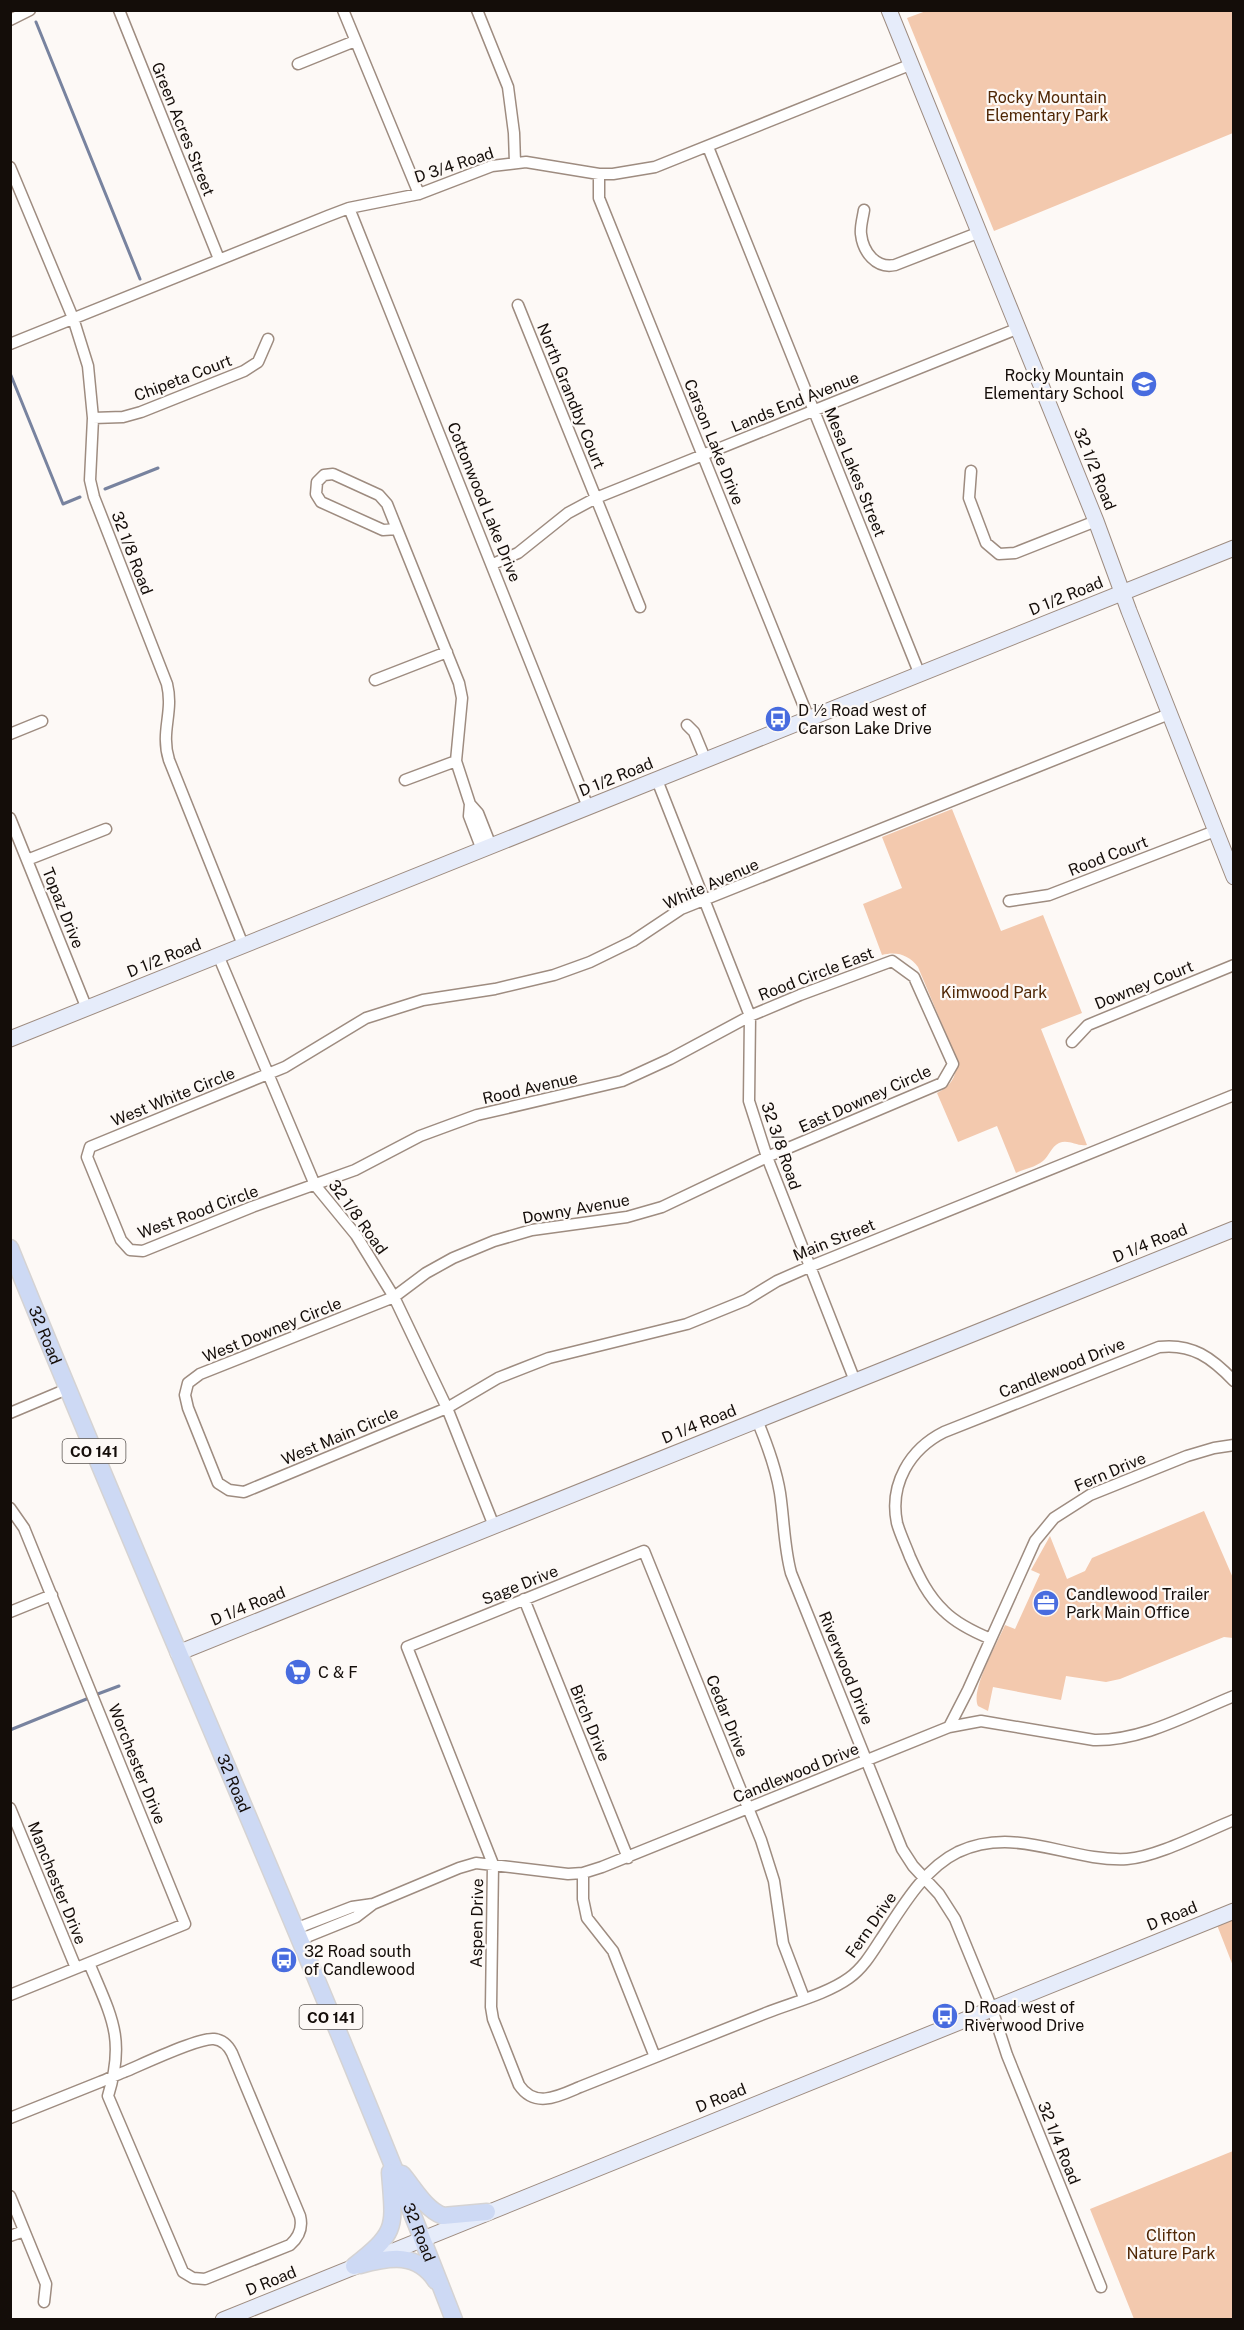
<svg xmlns="http://www.w3.org/2000/svg" width="1244" height="2330" viewBox="0 0 1244 2330" font-family="'Public Sans',sans-serif">
  <style>
    .green { fill: #f3c9ae }
    .lines { fill: none; stroke-linecap: round; stroke-linejoin: round }
    .stream { stroke: #78839f; stroke-width: 3 }
    .street-casing { stroke: #9e8c80; stroke-width: 13 }
    .secondary-casing { stroke: #9e8c80; stroke-width: 17 }
    .primary-casing { stroke: #d5d3d3; stroke-width: 19 }
    .street { stroke: #fff; stroke-width: 10 }
    .secondary { stroke: #e6ecfa; stroke-width: 15 }
    .primary { stroke: #cdd9f4; stroke-width: 16 }
    .labels { text-anchor: middle; dominant-baseline: central; stroke-width: 4.5; stroke-linejoin: round; paint-order: stroke }
    .shield { fill: #fdf9f6; stroke: #5a5450; stroke-width: 1.5 }
    .shield-label { font-size: 15px; font-weight: bold; fill: #140d09 }
    .park-label { font-size: 16px; fill: #502705; stroke: #fdf9f6 }
    .street-label { font-size: 16px; fill: #140d09; stroke: #fdf9f6 }
    .poi-label { font-size: 16px; fill: #140d09; stroke: #fdf9f6; text-anchor: start }
  </style>
  <rect width="100%" height="100%" fill="#fdf9f6"/>
  <path class="green" d="M 926,11 L 1233,11 L 1233,133 L 994,231 L 907,18 Z
    M 952,809 L 1001,931 L 1043,915 L 1082,1013 L 1041,1029 L 1087,1145 C 1077,1147 1069,1139 1059,1143 C 1051,1147 1049,1156 1043,1161 C 1036,1167 1024,1169 1016,1173 L 997,1126 L 958,1142 L 937,1093 C 952,1086 958,1074 956,1058 L 918,967 C 909,955 897,951 882,955 L 863,904 L 902,888 L 882,837 Z
    M 1204,1511 L 1233,1578 L 1233,1638 L 1224,1637 L 1120,1679 L 1106,1682 L 1066,1676 L 1061,1700 L 993,1687 L 988,1711 L 978,1706 C 970,1690 998,1642 1005,1625 L 1015,1629 L 1040,1574 L 1031,1570 L 1050,1536 L 1067,1579 L 1085,1571 L 1092,1558 Z
    M 1233,1911 L 1233,1966 L 1217,1925 Z
    M 1233,2151 L 1233,2319 L 1134,2319 L 1090,2209 Z"/>
  <g class="lines">
    <path class="stream" d="M 36,22 L 140,279
      M 10,373 L 63,504 L 80,497
      M 105,489 L 158,468
      M 95,1695 L 119,1686
      M 10,1730 L 89,1698"/>
    <defs>
      <path id="street" d="M 119,10 L 219,259
        M 343,10 L 419,194
        M 477,10 L 508,87 L 514,133 L 515,163
        M 10,20 L 30,10
        M 298,64 L 355,41
        M 708,147 L 920,675
        M 10,167 L 73,318 L 88,366 L 93,418 L 90,480 L 94,497 L 167,684 C 174,713 160,731 169,760 L 243,945
        M 599,174 L 599,198 L 809,719
        M 349,208 L 588,807
        M 864,210 C 863,217 860,227 861,234 C 863,252 876,269 895,265 L 980,232
        M 518,305 L 640,607
        M 10,344 L 328,216 L 349,208 L 419,194 L 492,166 L 526,162 L 599,174 L 613,174 L 655,167 L 912,64
        M 93,418 L 123,417 L 141,412 L 244,371 L 258,362 L 268,339
        M 971,471 L 969,498 L 986,543 L 999,554 L 1015,553 L 1096,521
        M 397,529 L 383,530 L 321,502 L 316,494 L 317,482 L 324,475 L 333,474 L 379,495 L 387,504 L 397,529 L 459,683 L 462,698 L 456,761 L 470,804 L 478,813 L 491,846
        M 493,564 L 518,553 L 568,513 L 596,498 L 1019,328
        M 375,680 L 447,652
        M 1169,714 L 681,909 L 633,941 L 590,962 L 554,975 L 495,989 L 423,1000 L 366,1018 L 285,1067 L 90,1147 L 87,1157 L 121,1240 L 130,1250 L 143,1251 L 252,1207 L 355,1170 L 420,1136 L 477,1115 L 622,1081 L 670,1059 L 750,1016 L 800,995 L 892,961 L 914,977 L 953,1064 L 942,1083 L 767,1157 L 662,1207 L 627,1217 L 532,1230 L 494,1241 L 453,1258 L 426,1273 L 394,1297 L 200,1374 L 188,1383 L 185,1395 L 188,1408 L 218,1483 L 229,1490 L 244,1492 L 447,1408 L 498,1378 L 549,1358 L 687,1324 L 746,1300 L 777,1281 L 809,1267 L 1234,1095
        M 687,725 L 694,732 L 706,761
        M 10,734 L 42,721
        M 405,780 L 456,761
        M 657,780 L 750,1016 L 749,1101 L 767,1157 L 855,1381
        M 470,804 L 469,816 L 482,850
        M 10,818 L 87,1009
        M 27,860 L 106,829
        M 1009,901 L 1049,895 L 1215,831
        M 218,955 L 315,1185 L 356,1235 L 394,1297 L 447,1408 L 494,1526
        M 1072,1042 L 1088,1025 L 1234,965
        M 10,1413 L 67,1389
        M 757,1420 C 767,1444 776,1468 780,1493 C 784,1520 784,1547 791,1573 L 902,1849 L 913,1866 L 939,1894 L 955,1919 L 992,2009 L 1007,2055 L 1101,2287
        M 10,1508 L 24,1528 L 185,1924 L 10,1995
        M 524,1599 L 628,1858
        M 10,1612 L 52,1595
        M 991,1639 C 974,1632 957,1624 944,1611 C 928,1596 919,1577 910,1557 C 906,1546 900,1534 897,1523 C 889,1484 910,1449 944,1432 L 1159,1347 C 1192,1343 1212,1358 1234,1381
        M 949,1727 L 968,1690 L 1035,1541 L 1054,1518 L 1090,1495 L 1187,1456 L 1214,1448 L 1234,1445
        M 10,1808 L 76,1968
        M 583,1873 L 583,1899 L 587,1918 L 613,1951 L 655,2057
        M 295,1929 L 352,1907 L 373,1904
        M 299,1940 L 356,1917 L 373,1904 L 459,1868 L 476,1863 L 568,1874 L 583,1873 L 602,1867 L 949,1727 L 981,1721 L 1094,1740 C 1143,1741 1189,1714 1234,1696
        M 804,1998 L 783,1943 L 774,1881 L 761,1840 L 644,1551 L 407,1647 L 493,1864 L 491,2007 L 493,2019 L 519,2085 C 535,2109 559,2096 580,2087 C 642,2062 704,2038 766,2013 C 791,2003 827,1994 849,1978 C 863,1968 872,1953 881,1939 C 901,1909 923,1869 958,1852 C 1017,1825 1068,1862 1127,1859 C 1157,1857 1204,1832 1234,1820
        M 10,2118 L 100,2082 C 108,2079 116,2075 124,2072 C 141,2065 199,2037 214,2039 C 223,2040 228,2045 232,2053 L 300,2216 C 303,2228 299,2237 290,2245 L 205,2279 L 193,2278 L 183,2272 L 108,2096 C 126,2038 111,2016 89,1963
        M 10,2196 L 46,2284 L 44,2302
        M 10,2236 L 24,2231"/>
      <path id="secondary" d="M 889,10 L 1096,521 L 1129,611 L 1234,877
        M 10,1039 L 1234,548
        M 178,1653 L 1234,1229
        M 223,2320 L 1234,1911"/>
      <g id="primary">
        <path id="s1" d="M 10,1248 C 155,1606 314,1959 454,2320"/>
        <path d="M 402,2174 C 414,2188 425,2209 443,2216 L 487,2212"/>
        <path d="M 360,2265 C 390,2257 417,2252 436,2281"/>
        <path d="M 354,2266 C 399,2231 394,2227 390,2172"/>
      </g>
    </defs>
    <use href="#street" class="street-casing"/>
    <use href="#secondary" class="secondary-casing"/>
    <use href="#primary" class="primary-casing"/>
    <use href="#street" class="street"/>
    <use href="#secondary" class="secondary"/>
    <use href="#primary" class="primary"/>
  </g>
  <defs>
    <symbol id="school-disc" viewBox="-11 -11 22 22"><circle r="9.5" fill="#486cdf" stroke="#fdf9f6"/><path d="M0-5L7-2L0 1L-7-2ZM-4 1L0 2.5L4 1V4Q0 6-4 4Z" fill="#fff"/></symbol>
    <symbol id="bus-disc" viewBox="-11 -11 22 22"><circle r="9.5" fill="#486cdf" stroke="#fdf9f6"/><path d="M-5-6H5V4H4V6H2V4H-2V6H-4V4H-5ZM-3.5-4V0h7V-4ZM-3.5 1.2v1.5H-2V1.2ZM2 1.2v1.5H3.5V1.2Z" fill="#fff"/></symbol>
    <symbol id="office-disc" viewBox="-11 -11 22 22"><circle r="9.5" fill="#486cdf" stroke="#fdf9f6"/><path d="M-6-3h4V-5.5h4V-3h4V5H-6ZM-1-4.5V-3h2v-1.5ZM-6 0V1H6V0Z" fill="#fff"/></symbol>
    <symbol id="supermarket-disc" viewBox="-11 -11 22 22"><circle r="9.5" fill="#486cdf" stroke="#fdf9f6"/><path d="M-6-5.5h2.5l.6 2H6L4.5 2H-2.5L-4.4-4H-6ZM-1.5 3.2a1.3 1.3 0 1 0 .1 0ZM3 3.2a1.3 1.3 0 1 0 .1 0Z" fill="#fff"/></symbol>
  </defs>
  <g fill-rule="evenodd">
    <use href="#school-disc" x="1129" y="369" width="30" height="30"/>
    <use href="#bus-disc" x="763" y="704" width="30" height="30"/>
    <use href="#office-disc" x="1031" y="1588" width="30" height="30"/>
    <use href="#supermarket-disc" x="283" y="1657" width="30" height="30"/>
    <use href="#bus-disc" x="269" y="1945" width="30" height="30"/>
    <use href="#bus-disc" x="930" y="2001" width="30" height="30"/>
  </g>
  <g class="labels">
    <g class="shield">
      <rect x="62.5" y="1439" width="63" height="24" rx="4.5"/>
      <rect x="299.5" y="2005" width="63" height="24" rx="4.5"/>
    </g>
    <g class="shield-label">
      <text x="94" y="1451">CO 141</text>
      <text x="331" y="2017">CO 141</text>
    </g>
    <g class="park-label">
      <text x="1047" y="97">Rocky Mountain<tspan x="1047" dy="18">Elementary Park</tspan></text>
      <text x="994" y="992">Kimwood Park</text>
      <text x="1171" y="2235">Clifton<tspan x="1171" dy="18">Nature Park</tspan></text>
    </g>
    <g class="street-label">
      <text transform="translate(183 129) rotate(68)">Green Acres Street</text>
      <text transform="translate(454 165) rotate(-18)">D 3/4 Road</text>
      <text transform="translate(183 378) rotate(-21)">Chipeta Court</text>
      <text transform="translate(571 396) rotate(68)">North Grandby Court</text>
      <text transform="translate(795 402) rotate(-22)">Lands End Avenue</text>
      <text transform="translate(714 442) rotate(68)">Carson Lake Drive</text>
      <text transform="translate(1095 469) rotate(68)">32 1/2 Road</text>
      <text transform="translate(855 472) rotate(68)">Mesa Lakes Street</text>
      <text transform="translate(484 502) rotate(68)">Cottonwood Lake Drive</text>
      <text transform="translate(132 553) rotate(69)">32 1/8 Road</text>
      <text transform="translate(1066 596) rotate(-22)">D 1/2 Road</text>
      <text transform="translate(616 777) rotate(-22)">D 1/2 Road</text>
      <text transform="translate(1108 856) rotate(-21)">Rood Court</text>
      <text transform="translate(711 884) rotate(-24)">White Avenue</text>
      <text transform="translate(63 908) rotate(68)">Topaz Drive</text>
      <text transform="translate(164 958) rotate(-22)">D 1/2 Road</text>
      <text transform="translate(816 974) rotate(-21)">Rood Circle East</text>
      <text transform="translate(1144 985) rotate(-22)">Downey Court</text>
      <text transform="translate(530 1088) rotate(-13)">Rood Avenue</text>
      <text transform="translate(173 1097) rotate(-22)">West White Circle</text>
      <text transform="translate(865 1099) rotate(-24)">East Downey Circle</text>
      <text transform="translate(781 1146) rotate(71)">32 3/8 Road</text>
      <text transform="translate(576 1209) rotate(-10)">Downy Avenue</text>
      <text transform="translate(198 1212) rotate(-20)">West Rood Circle</text>
      <text transform="translate(358 1217) rotate(54)">32 1/8 Road</text>
      <text transform="translate(834 1240) rotate(-22)">Main Street</text>
      <text transform="translate(1150 1243) rotate(-22)">D 1/4 Road</text>
      <text transform="translate(272 1330) rotate(-22)">West Downey Circle</text>
      <text stroke="none"><textPath href="#s1" startOffset="94">32 Road</textPath></text>
      <text transform="translate(1062 1368) rotate(-22)">Candlewood Drive</text>
      <text transform="translate(699 1424) rotate(-22)">D 1/4 Road</text>
      <text transform="translate(340 1436) rotate(-23)">West Main Circle</text>
      <text transform="translate(1110 1472) rotate(-23)">Fern Drive</text>
      <text transform="translate(520 1585) rotate(-22)">Sage Drive</text>
      <text transform="translate(248 1606) rotate(-22)">D 1/4 Road</text>
      <text transform="translate(846 1668) rotate(68)">Riverwood Drive</text>
      <text transform="translate(727 1716) rotate(68)">Cedar Drive</text>
      <text transform="translate(590 1723) rotate(68)">Birch Drive</text>
      <text transform="translate(137 1764) rotate(68)">Worchester Drive</text>
      <text transform="translate(796 1773) rotate(-22)">Candlewood Drive</text>
      <text stroke="none"><textPath href="#s1" startOffset="580">32 Road</textPath></text>
      <text transform="translate(57 1883) rotate(68)">Manchester Drive</text>
      <text transform="translate(1172 1916) rotate(-22)">D Road</text>
      <text transform="translate(477 1923) rotate(-89)">Aspen Drive</text>
      <text transform="translate(871 1925) rotate(-55)">Fern Drive</text>
      <text transform="translate(721 2098) rotate(-22)">D Road</text>
      <text transform="translate(1059 2143) rotate(68)">32 1/4 Road</text>
      <text stroke="none"><textPath href="#s1" startOffset="1066">32 Road</textPath></text>
      <text transform="translate(271 2281) rotate(-22)">D Road</text>
    </g>
    <g class="poi-label">
      <text x="1124" y="375" text-anchor="end">Rocky Mountain<tspan x="1124" dy="18">Elementary School</tspan></text>
      <text x="798" y="710">D ½ Road west of<tspan x="798" dy="18">Carson Lake Drive</tspan></text>
      <text x="1066" y="1594">Candlewood Trailer<tspan x="1066" dy="18">Park Main Office</tspan></text>
      <text x="318" y="1672">C &amp; F</text>
      <text x="304" y="1951">32 Road south<tspan x="304" dy="18">of Candlewood</tspan></text>
      <text x="964" y="2007">D Road west of<tspan x="964" dy="18">Riverwood Drive</tspan></text>
    </g>
  </g>
  <rect width="1244" height="2330" fill="none" stroke="#140d09" stroke-width="24"/>
</svg>
